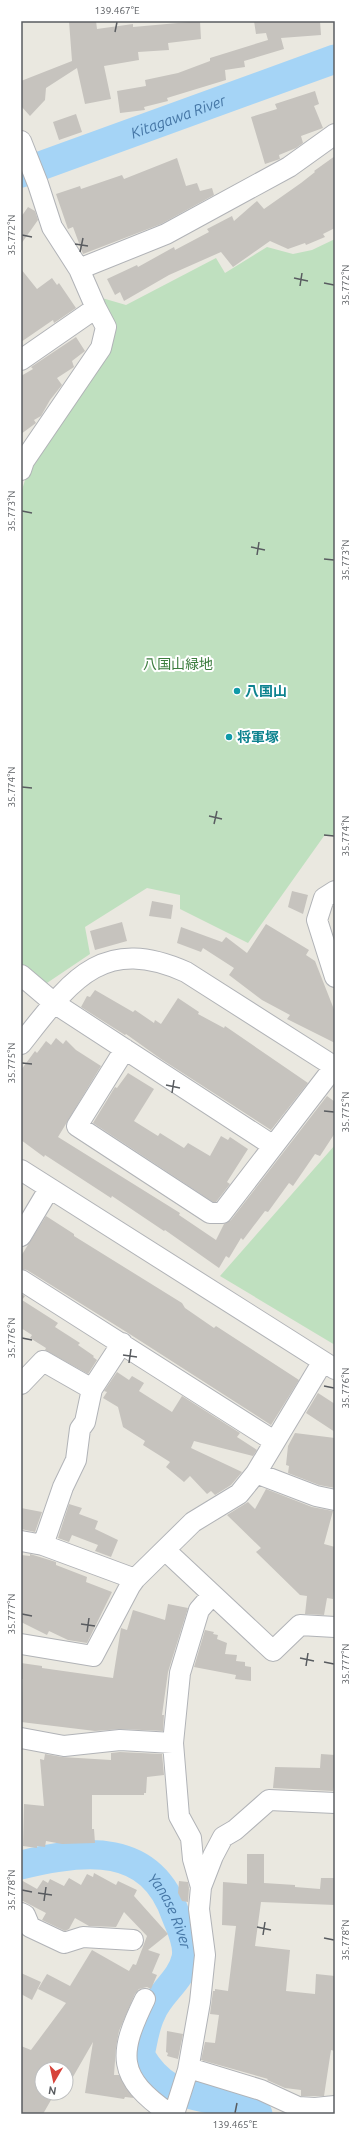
<svg xmlns="http://www.w3.org/2000/svg" width="356" height="2135" viewBox="0 0 356 2135" font-family="Ubuntu,'Noto Sans JP',sans-serif">
  <style>
    .green { fill: #bfe0bf }
    .lines { fill: none; stroke-linecap: round; stroke-linejoin: round }
    .river { stroke: #a5d4f6; stroke-width: 29 }
    .building { fill: #c6c3be }
    .minor-casing { stroke: #b1b3b7; stroke-width: 22 }
    .minor { stroke: #fff; stroke-width: 20 }
    .ticks { fill: none; stroke: #595c60; stroke-width: 1.5 }
    .culture-dot { fill: #0f9aa8; stroke: #fff; stroke-width: 1.5 }
    .labels { text-anchor: middle; dominant-baseline: central; stroke-width: 4; stroke-linejoin: round; paint-order: stroke }
    .park-label { font-size: 14px; fill: #3b7c3d; stroke: #fff }
    .culture-label { font-size: 14px; font-weight: bold; fill: #0d838f; stroke: #fff; text-anchor: start }
    .water-label { font-size: 15px; font-style: italic; fill: #4576a5; stroke: #fff }
    .neatline { fill: none; stroke: #595c60; stroke-width: 1.5 }
    .ticks-label { font-size: 10px; text-anchor: middle; fill: #595c60 }
  </style>
  <rect width="100%" height="100%" fill="#eae8e0"/>
  <path class="green" d="M 335,239 L 335,835 L 324,836 L 248,943 L 180,909 L 180,895 L 147,888 L 85,927 L 90,954 L 44,985 L 21,965 L 21,493 L 30,464 L 108,350 L 102,298 L 126,305 L 216,258 L 225,273 L 267,247 L 293,254 L 312,250 Z
    M 335,1145 L 335,1345 L 220,1276 Z"/>
  <g class="lines">
    <g class="river">
      <path id="s1" d="M 21,173 L 335,59"/>
      <path id="s2" d="M 21,1865 C 85,1849 151,1842 176,1916 C 181,1929 189,1944 186,1958 C 181,1981 159,1993 151,2014 C 145,2026 143,2042 140,2055 C 164,2097 190,2093 232,2104 C 241,2106 250,2108 258,2114"/>
    </g>
  </g>
  <path class="building" d="M 69,21 L 96,21 L 97,29 L 133,24 L 133,27 L 200,21 L 201,39 L 168,43 L 169,50 L 138,52 L 139,60 L 104,66 L 111,99 L 85,104 L 77,68 L 46,88 L 45,100 L 30,116 L 21,106 L 21,81 L 72,61 Z
    M 254,21 L 320,21 L 321,35 L 281,38 L 284,49 L 244,61 L 245,67 L 225,70 L 226,80 L 167,98 L 168,101 L 144,107 L 145,110 L 120,113 L 117,91 L 146,86 L 145,80 L 178,73 L 210,61 L 210,58 L 268,40 L 266,33 L 256,34 Z
    M 315,91 L 319,104 L 314,106 L 323,128 L 301,136 L 303,143 L 296,148 L 279,155 L 280,159 L 265,164 L 251,117 L 277,109 L 275,104 Z
    M 76,114 L 82,132 L 59,140 L 53,122 Z
    M 335,156 L 335,228 L 323,234 L 325,237 L 306,245 L 305,243 L 288,249 L 270,241 L 233,267 L 221,252 L 169,275 L 124,301 L 120,292 L 115,295 L 107,279 L 137,265 L 138,267 L 174,247 L 175,250 L 209,232 L 207,229 L 232,216 L 234,221 L 257,201 L 264,209 L 301,183 L 315,172 L 314,171 Z
    M 177,158 L 186,186 L 197,183 L 200,191 L 212,188 L 214,195 L 161,224 L 83,254 L 73,227 L 68,229 L 56,194 L 80,186 L 81,189 L 122,175 L 124,179 Z
    M 28,207 L 35,211 L 38,220 L 21,244 L 21,217 Z
    M 21,269 L 37,289 L 52,278 L 57,285 L 59,283 L 76,308 L 54,323 L 53,320 L 21,342 Z
    M 76,337 L 85,351 L 72,361 L 74,367 L 57,378 L 62,385 L 50,400 L 41,416 L 34,420 L 36,423 L 21,434 L 21,376 L 33,369 L 31,367 Z
    M 292,891 L 308,895 L 303,914 L 288,907 Z
    M 152,901 L 173,905 L 171,919 L 149,916 Z
    M 122,922 L 127,941 L 95,950 L 90,931 Z
    M 266,924 L 309,950 L 306,955 L 315,961 L 335,1012 L 335,1043 L 287,1019 L 290,1015 L 262,1000 L 229,975 L 234,968 L 203,948 L 201,952 L 177,943 L 181,927 L 222,942 L 226,937 L 247,953 Z
    M 95,990 L 133,1012 L 135,1010 L 154,1023 L 155,1020 L 161,1024 L 178,998 L 199,1012 L 198,1014 L 224,1028 L 225,1026 L 308,1083 L 271,1130 L 161,1059 L 126,1034 L 125,1035 L 81,1007 L 87,996 L 90,997 Z
    M 56,1038 L 63,1044 L 66,1040 L 76,1050 L 101,1066 L 58,1137 L 180,1213 L 179,1215 L 216,1240 L 224,1224 L 231,1220 L 327,1096 L 335,1102 L 335,1133 L 320,1156 L 315,1154 L 293,1186 L 289,1183 L 268,1212 L 265,1211 L 243,1240 L 241,1238 L 229,1258 L 226,1256 L 219,1268 L 165,1230 L 164,1231 L 112,1196 L 111,1198 L 45,1155 L 44,1157 L 21,1140 L 21,1070 L 35,1051 L 37,1053 L 46,1041 L 51,1045 Z
    M 128,1073 L 154,1089 L 134,1121 L 158,1136 L 160,1133 L 184,1148 L 188,1143 L 210,1156 L 221,1136 L 228,1140 L 230,1137 L 248,1149 L 227,1182 L 230,1184 L 216,1202 L 213,1202 L 93,1123 L 115,1087 L 117,1088 Z
    M 46,1216 L 74,1234 L 74,1236 L 182,1303 L 185,1308 L 214,1328 L 216,1326 L 299,1380 L 271,1425 L 128,1333 L 27,1270 L 21,1269 L 21,1256 Z
    M 21,1294 L 25,1296 L 22,1300 L 58,1323 L 55,1327 L 80,1343 L 78,1345 L 94,1356 L 93,1357 L 97,1360 L 88,1374 L 45,1350 L 46,1348 L 30,1338 L 32,1335 L 21,1328 Z
    M 117,1372 L 129,1380 L 132,1376 L 144,1383 L 139,1391 L 172,1412 L 182,1396 L 240,1433 L 237,1437 L 257,1450 L 253,1456 L 194,1441 L 191,1448 L 242,1472 L 231,1485 L 215,1495 L 211,1491 L 207,1494 L 190,1476 L 184,1482 L 166,1467 L 170,1462 L 143,1445 L 145,1441 L 123,1427 L 118,1407 L 103,1398 L 107,1392 L 104,1391 Z
    M 318,1393 L 335,1404 L 335,1432 L 306,1413 Z
    M 295,1433 L 335,1438 L 335,1488 L 319,1485 L 288,1473 L 289,1466 L 286,1465 L 288,1446 Z
    M 266,1489 L 312,1507 L 333,1511 L 324,1544 L 335,1547 L 335,1580 L 333,1599 L 327,1598 L 324,1615 L 305,1614 L 307,1596 L 300,1595 L 256,1552 L 261,1548 L 227,1515 L 248,1502 L 255,1509 Z
    M 69,1504 L 82,1508 L 79,1514 L 98,1521 L 95,1529 L 118,1540 L 111,1557 L 95,1551 L 98,1545 L 72,1535 L 69,1542 L 58,1538 Z
    M 21,1508 L 42,1512 L 35,1532 L 21,1529 Z
    M 30,1554 L 56,1562 L 56,1565 L 87,1577 L 86,1582 L 112,1592 L 87,1643 L 68,1640 L 49,1631 L 47,1635 L 21,1622 L 21,1555 L 30,1556 Z
    M 168,1604 L 188,1608 L 168,1672 L 162,1715 L 164,1715 L 163,1731 L 121,1729 L 95,1731 L 21,1722 L 23,1679 L 21,1679 L 21,1663 L 42,1666 L 42,1668 L 113,1678 L 121,1628 L 127,1630 L 133,1610 L 165,1620 Z
    M 205,1630 L 214,1632 L 213,1634 L 218,1635 L 217,1639 L 227,1643 L 225,1654 L 237,1655 L 236,1661 L 245,1662 L 245,1666 L 251,1667 L 251,1681 L 235,1679 L 236,1675 L 194,1667 Z
    M 120,1752 L 162,1754 L 164,1775 L 147,1777 L 146,1793 L 144,1793 L 144,1795 L 92,1795 L 92,1829 L 94,1829 L 95,1843 L 62,1844 L 46,1841 L 45,1847 L 37,1846 L 37,1848 L 23,1846 L 24,1804 L 44,1806 L 40,1759 L 44,1760 L 45,1754 L 62,1757 L 111,1760 L 111,1753 Z
    M 321,1754 L 335,1755 L 335,1783 L 333,1791 L 273,1788 L 275,1767 L 320,1768 Z
    M 247,1854 L 264,1854 L 264,1883 L 295,1885 L 295,1887 L 320,1889 L 321,1878 L 335,1878 L 335,1905 L 261,1902 L 255,1946 L 290,1950 L 286,1991 L 315,1994 L 316,1974 L 335,1976 L 335,2051 L 331,2050 L 324,2096 L 301,2096 L 301,2090 L 285,2088 L 267,2080 L 268,2079 L 201,2060 L 205,2042 L 215,2043 L 219,2015 L 210,2014 L 213,1991 L 215,1991 L 215,1989 L 228,1991 L 236,1926 L 222,1925 L 223,1882 L 247,1884 Z
    M 94,1873 L 116,1885 L 118,1881 L 137,1890 L 134,1896 L 168,1934 L 148,1950 L 160,1954 L 152,1973 L 157,1975 L 151,1989 L 147,1987 L 139,1989 L 135,1994 L 119,2031 L 116,2047 L 114,2075 L 119,2075 L 134,2098 L 125,2097 L 124,2099 L 85,2093 L 93,2042 L 66,2089 L 66,2069 L 42,2069 L 42,2093 L 55,2093 L 43,2114 L 21,2114 L 21,2046 L 31,2050 L 66,2003 L 38,1989 L 47,1974 L 70,1986 L 92,1950 L 129,1971 L 133,1964 L 136,1965 L 147,1936 L 124,1912 L 116,1927 L 89,1926 L 75,1918 L 69,1929 L 65,1931 L 42,1920 L 46,1913 L 21,1900 L 21,1880 L 37,1889 L 43,1880 L 48,1883 L 50,1879 L 64,1886 L 69,1878 L 81,1885 L 87,1874 L 93,1877 Z
    M 179,1881 L 188,1882 L 189,1888 L 188,1902 L 182,1901 L 178,1893 Z
    M 21,1973 L 41,1982 L 32,2000 L 21,1994 Z
    M 167,2031 L 183,2034 L 178,2059 L 167,2056 L 168,2053 L 166,2052 Z"/>
  <g class="lines">
    <defs>
      <path id="minor" d="M 21,141 L 38,184 L 52,227 L 79,269 L 96,308 L 21,360
        M 79,269 L 166,234 L 289,167 L 335,134
        M 21,470 L 24,461 L 101,348 L 106,327 L 96,308
        M 335,891 L 324,898 L 317,920 L 335,977
        M 21,975 L 54,1003 L 272,1145
        M 21,1044 C 70,982 101,934 186,972 L 335,1067
        M 125,1049 L 77,1126 L 210,1213 L 222,1213 L 335,1066
        M 21,1170 L 335,1369
        M 21,1236 L 49,1189
        M 21,1280 L 274,1441
        M 21,1384 L 43,1361 L 92,1389
        M 256,1473 L 316,1496 L 335,1500
        M 21,1541 L 43,1545 L 135,1579
        M 43,1545 L 63,1487 L 76,1460 L 80,1429 L 85,1422 L 92,1389 L 122,1343
        M 165,1550 L 273,1651 L 300,1625 L 335,1627
        M 21,1644 L 93,1656 L 130,1586 L 135,1579 L 193,1522 L 239,1494 L 256,1473 L 322,1363
        M 21,1738 L 64,1746 L 120,1740 L 173,1743
        M 201,1887 L 193,1859 L 191,1838 L 179,1816 L 173,1743 L 180,1673 L 199,1610 L 212,1595
        M 21,1913 L 25,1915 L 30,1927 L 64,1943 L 83,1937 L 133,1940
        M 145,1999 C 118,2054 116,2077 170,2114
        M 189,2068 L 261,2090 L 298,2107 L 315,2108 L 335,2106
        M 174,2114 L 188,2070 L 200,2002 L 205,1955 L 199,1909 L 201,1887 L 213,1856 L 223,1837 L 235,1830 L 269,1800 L 335,1803"/>
    </defs>
    <use href="#minor" class="minor-casing"/>
    <use href="#minor" class="minor"/>
  </g>
  <path class="ticks" d="M 115,32 L 117,22M 22,235 L 32,237M 75,244 L 88,246M 80,252 L 83,238M 294,278 L 308,281M 324,283 L 334,285M 300,286 L 302,273M 22,511 L 32,513M 251,547 L 265,550M 257,555 L 259,542M 324,559 L 334,560M 22,787 L 32,788M 209,816 L 222,819M 214,824 L 217,811M 324,835 L 334,836M 22,1063 L 32,1064M 166,1085 L 180,1088M 172,1093 L 174,1080M 324,1111 L 334,1112M 22,1338 L 32,1340M 123,1355 L 137,1357M 129,1363 L 131,1349M 324,1386 L 334,1388M 22,1614 L 32,1616M 81,1624 L 95,1626M 87,1632 L 89,1618M 300,1658 L 314,1661M 324,1662 L 334,1664M 306,1666 L 308,1653M 22,1890 L 32,1892M 38,1893 L 52,1895M 44,1901 L 46,1887M 257,1927 L 271,1930M 263,1935 L 265,1922M 324,1938 L 334,1940M 235,2113 L 237,2103"/>
  <g class="culture-dot">
    <circle cx="237" cy="691" r="4"/>
    <circle cx="229" cy="737" r="4"/>
  </g>
  <g class="labels">
    <g class="park-label">
      <text x="178" y="664">八国山緑地</text>
    </g>
    <g class="culture-label">
      <text x="245" y="691">八国山</text>
      <text x="237" y="737">将軍塚</text>
    </g>
    <g class="water-label">
      <text stroke="none"><textPath href="#s1" startOffset="167">Kitagawa River</textPath></text>
      <text stroke="none"><textPath href="#s2" startOffset="177">Yanase River</textPath></text>
    </g>
  </g>
  <rect width="356" height="2135" fill="none" stroke="#ffffff" stroke-width="44"/>
  <g transform="translate(54 2081) rotate(189)"><circle r="19" fill="#ffffff" stroke="#bdbebf"/>
  <path d="M0-3L7 15L0 10L-7 15Z" fill="#d7433a"/>
  <text y="-6" font-size="11" font-weight="bold" text-anchor="middle" fill="#595c60">N</text>
  </g>
  <rect x="22" y="22" width="312" height="2091" class="neatline"/>
  <g class="ticks-label">
    <text x="117" y="14">139.467°E</text>
    <text transform="translate(11 235) rotate(-90)" y="4">35.772°N</text>
    <text transform="translate(345 285) rotate(-90)" y="4">35.772°N</text>
    <text transform="translate(11 511) rotate(-90)" y="4">35.773°N</text>
    <text transform="translate(345 560) rotate(-90)" y="4">35.773°N</text>
    <text transform="translate(11 787) rotate(-90)" y="4">35.774°N</text>
    <text transform="translate(345 836) rotate(-90)" y="4">35.774°N</text>
    <text transform="translate(11 1063) rotate(-90)" y="4">35.775°N</text>
    <text transform="translate(345 1112) rotate(-90)" y="4">35.775°N</text>
    <text transform="translate(11 1338) rotate(-90)" y="4">35.776°N</text>
    <text transform="translate(345 1388) rotate(-90)" y="4">35.776°N</text>
    <text transform="translate(11 1614) rotate(-90)" y="4">35.777°N</text>
    <text transform="translate(345 1664) rotate(-90)" y="4">35.777°N</text>
    <text transform="translate(11 1890) rotate(-90)" y="4">35.778°N</text>
    <text transform="translate(345 1940) rotate(-90)" y="4">35.778°N</text>
    <text x="235" y="2128">139.465°E</text>
  </g>
</svg>
